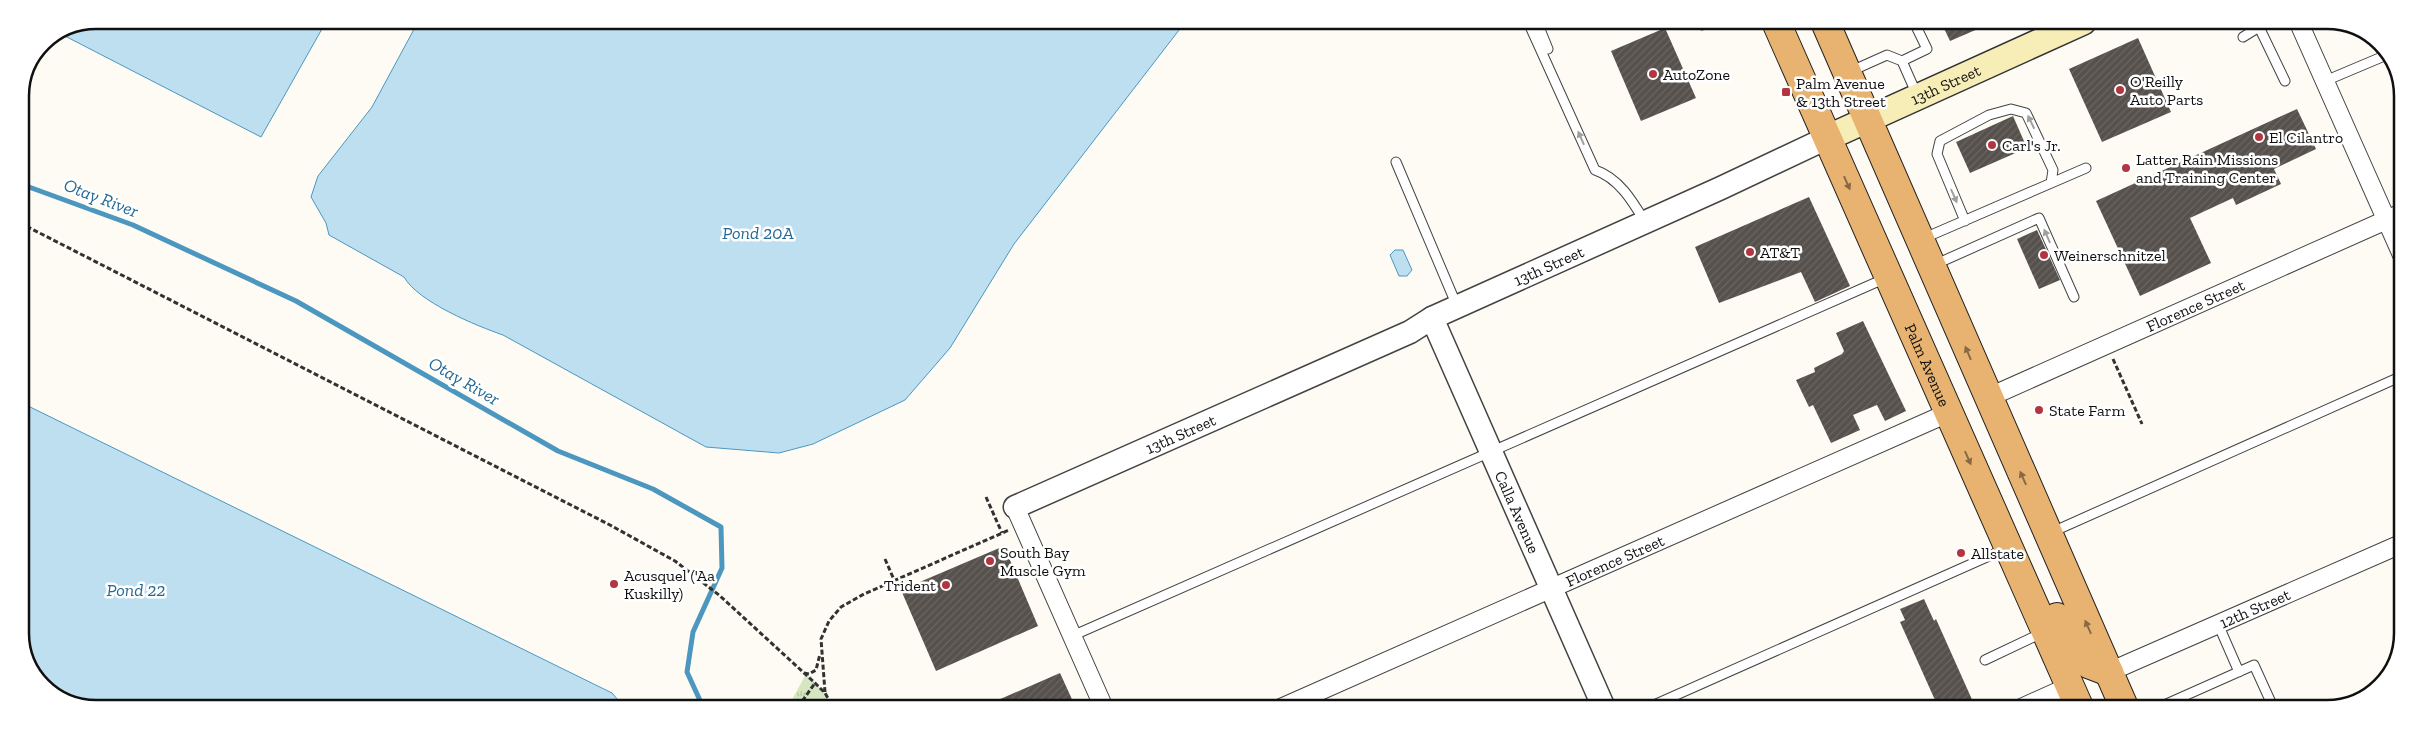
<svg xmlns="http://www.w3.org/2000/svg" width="2423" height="729" viewBox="0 0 2423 729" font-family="'Zilla Slab',serif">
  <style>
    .grass { fill: url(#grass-tufts) }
    .water { fill: #bddff0; stroke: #4c97c0 }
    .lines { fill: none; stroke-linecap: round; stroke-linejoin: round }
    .stream { stroke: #4c97c0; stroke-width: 5 }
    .building { fill: url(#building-hatch) }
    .service-casing { stroke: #434343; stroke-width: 11 }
    .minor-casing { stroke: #434343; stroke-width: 20 }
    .tertiary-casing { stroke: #434343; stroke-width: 25 }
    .secondary-casing { stroke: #323232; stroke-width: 28 }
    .trunk-casing { stroke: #212121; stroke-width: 30 }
    .path { stroke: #323232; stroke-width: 3; stroke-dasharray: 5 2.5; stroke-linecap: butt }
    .service { stroke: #fff; stroke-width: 9 }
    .minor { stroke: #fff; stroke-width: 18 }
    .tertiary { stroke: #fff; stroke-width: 22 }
    .secondary { stroke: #f7edb6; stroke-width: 25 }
    .trunk { stroke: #e8b370; stroke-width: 28 }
    .oneway { fill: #9f9f9f }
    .oneway2 { fill: #876a45 }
    .poi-dot { fill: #b23641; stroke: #fff; stroke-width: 2 }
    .labels { text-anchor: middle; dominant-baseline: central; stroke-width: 5; stroke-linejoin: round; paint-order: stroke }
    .poi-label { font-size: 16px; fill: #101010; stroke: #fff; text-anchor: start }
    .street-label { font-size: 16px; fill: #101010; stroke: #fff }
    .water-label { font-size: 18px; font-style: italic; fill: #256995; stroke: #fff }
    .rim { fill: none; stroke: #101010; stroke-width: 2.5 }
  </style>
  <defs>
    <pattern id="grass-tufts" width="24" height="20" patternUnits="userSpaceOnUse" patternTransform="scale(1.25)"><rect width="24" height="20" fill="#d5e6c0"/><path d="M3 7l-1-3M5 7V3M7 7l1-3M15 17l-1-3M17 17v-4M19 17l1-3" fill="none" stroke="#b6c4a4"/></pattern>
    <pattern id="building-hatch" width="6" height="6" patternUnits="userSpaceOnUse" patternTransform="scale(1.25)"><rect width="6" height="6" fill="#57514d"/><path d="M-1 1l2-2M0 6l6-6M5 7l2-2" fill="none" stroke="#6a6562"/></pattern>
  </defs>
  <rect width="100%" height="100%" fill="#fefbf4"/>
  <path class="grass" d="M 806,674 L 825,693 L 833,707 L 788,707 Z"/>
  <path class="water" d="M 96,20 L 327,20 L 261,137 L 61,34 Z
    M 419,20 L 1186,21 L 1014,244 L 950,348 L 905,400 L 813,444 L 779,453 L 706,447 L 503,335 C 477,326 418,302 404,277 L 329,235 L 326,223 L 311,197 L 318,176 L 372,107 Z
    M 1395,250 L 1403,250 L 1412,270 L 1407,276 L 1399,276 L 1390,255 Z
    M 20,402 L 612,693 L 624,707 L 76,706 L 39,683 L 20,638 Z"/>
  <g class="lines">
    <path class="stream" d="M 20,181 L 29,187 L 133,225 L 296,301 L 558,451 L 653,489 L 721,527 L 722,568 L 693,632 L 687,672 L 703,707"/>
  </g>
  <path class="building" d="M 1941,22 L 1994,22 L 1950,41 Z
    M 1665,28 L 1696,98 L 1641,121 L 1611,51 Z
    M 2138,38 L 2171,112 L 2102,142 L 2069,69 Z
    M 2297,109 L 2316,149 L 2274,169 L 2281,184 L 2236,205 L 2233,198 L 2190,218 L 2211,263 L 2140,296 L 2096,201 Z
    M 2013,116 L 2027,148 L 1970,173 L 1956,142 Z
    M 1809,197 L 1850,286 L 1815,302 L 1801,272 L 1719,303 L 1695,247 Z
    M 2037,230 L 2060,280 L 2039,289 L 2017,239 Z
    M 1863,321 L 1906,411 L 1885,421 L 1877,405 L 1853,415 L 1860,430 L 1831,443 L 1813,405 L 1809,407 L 1796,380 L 1815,372 L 1814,368 L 1842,354 L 1844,351 L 1836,333 Z
    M 1004,546 L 1038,626 L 936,671 L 901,590 Z
    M 1924,599 L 1934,621 L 1936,619 L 1974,704 L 1963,709 L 1939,709 L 1900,622 L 1905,620 L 1900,609 Z
    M 1060,673 L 1076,708 L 982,707 Z"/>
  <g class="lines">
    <defs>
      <path id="service" d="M 1528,22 L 1595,170 C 1619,178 1633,202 1645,222
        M 1537,22 L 1548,49
        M 1702,25 L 1707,22
        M 2243,37 L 2259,27 L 2285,81
        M 1902,61 L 1927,49 L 1914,22
        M 1849,72 L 1887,55 L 1902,61 L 1917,95
        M 2325,81 L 2389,54
        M 1396,162 L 1457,306
        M 1965,221 L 1937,154 L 1940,141 L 1989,115 L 2011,109 L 2026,113 L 2053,170 L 2051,183
        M 1922,239 L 2086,168
        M 1934,265 L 2039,218 L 2074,297
        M 2050,533 L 2402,376
        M 2218,624 L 2239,672
        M 1072,636 L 1886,278
        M 1985,660 L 2044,632
        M 1647,708 L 2005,549
        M 2155,709 L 2254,665 L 2274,709"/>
      <g id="minor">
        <path d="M 2299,23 L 2402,255"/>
        <path id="s1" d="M 1987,398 L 2402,213"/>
        <path d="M 1015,507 L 1104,708"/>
        <path id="s2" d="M 2109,672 L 2401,544"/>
        <path id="s3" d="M 1281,708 L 1948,413"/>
        <path d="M 2019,709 L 2070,686"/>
      </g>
      <g id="tertiary">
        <path id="s4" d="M 1432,318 L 1604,708"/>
        <path id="s5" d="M 1015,507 L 1410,332 L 1432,318 L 1721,188 L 1827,138"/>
      </g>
      <g id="secondary">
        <path id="s6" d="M 1827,138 L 2083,22"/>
      </g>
      <g id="trunk">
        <path id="s7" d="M 1776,22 L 2080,709"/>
        <path d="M 1825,22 L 2125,709"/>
        <path d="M 2057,617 L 2071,645 L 2088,664 L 2109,672"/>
      </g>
    </defs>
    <use href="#service" class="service-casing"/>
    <use href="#minor" class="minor-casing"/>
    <use href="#tertiary" class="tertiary-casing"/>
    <use href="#secondary" class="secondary-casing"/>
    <use href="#trunk" class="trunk-casing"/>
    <path class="path" d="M 20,223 L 610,525 L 675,561 L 719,595 L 815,683 L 825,693 L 833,707
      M 2113,359 L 2142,424
      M 986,497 L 1002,533
      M 885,559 L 895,582
      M 804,673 L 809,674 L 816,670 L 820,654
      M 825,692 L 821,639 L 829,621 L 841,607 L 864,594 L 1009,530
      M 798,707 L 815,683
      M 918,707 L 934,701"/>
    <use href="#service" class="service"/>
    <use href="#minor" class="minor"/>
    <use href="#tertiary" class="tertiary"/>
    <use href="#secondary" class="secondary"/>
    <use href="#trunk" class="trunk"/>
  </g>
  <defs><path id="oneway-solid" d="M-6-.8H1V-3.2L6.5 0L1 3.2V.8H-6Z" transform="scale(1.25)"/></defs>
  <g class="oneway">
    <use href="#oneway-solid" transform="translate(2031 122) rotate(-116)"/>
    <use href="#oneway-solid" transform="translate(1581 138) rotate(-114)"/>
    <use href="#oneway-solid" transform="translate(1954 196) rotate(66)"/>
    <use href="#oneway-solid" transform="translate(2047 236) rotate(-114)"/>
  </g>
  <g class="oneway2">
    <use href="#oneway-solid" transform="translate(1847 183) rotate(66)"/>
    <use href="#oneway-solid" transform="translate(1968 353) rotate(-113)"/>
    <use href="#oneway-solid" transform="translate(1968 458) rotate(66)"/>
    <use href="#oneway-solid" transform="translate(2023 478) rotate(-114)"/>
    <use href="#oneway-solid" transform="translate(2088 627) rotate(-114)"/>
  </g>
  <g class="poi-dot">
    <circle cx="1653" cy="74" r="5"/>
    <circle cx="2120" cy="90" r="5"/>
    <rect x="1781" y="87" width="10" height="10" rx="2.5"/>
    <circle cx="2259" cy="137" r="5"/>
    <circle cx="1992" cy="145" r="5"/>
    <circle cx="2126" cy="168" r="5"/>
    <circle cx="1750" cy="252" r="5"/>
    <circle cx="2044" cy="255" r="5"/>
    <circle cx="2039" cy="410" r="5"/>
    <circle cx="1961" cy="553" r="5"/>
    <circle cx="990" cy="561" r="5"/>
    <circle cx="614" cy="584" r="5"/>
    <circle cx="946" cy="585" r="5"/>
  </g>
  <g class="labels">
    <g class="poi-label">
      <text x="1663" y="74">AutoZone</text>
      <text x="2130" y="81">O'Reilly<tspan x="2130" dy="18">Auto Parts</tspan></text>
      <text x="1796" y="83">Palm Avenue<tspan x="1796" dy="18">&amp; 13th Street</tspan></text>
      <text x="2269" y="137">El Cilantro</text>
      <text x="2002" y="145">Carl's Jr.</text>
      <text x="2136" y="159">Latter Rain Missions<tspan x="2136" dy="18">and Training Center</tspan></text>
      <text x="1760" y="252">AT&amp;T</text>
      <text x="2054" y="255">Weinerschnitzel</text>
      <text x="2049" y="410">State Farm</text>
      <text x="1000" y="552">South Bay<tspan x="1000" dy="18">Muscle Gym</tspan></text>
      <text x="1971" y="553">Allstate</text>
      <text x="624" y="575">Acusquel ('Aa<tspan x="624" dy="18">Kuskilly)</tspan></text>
      <text x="936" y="585" text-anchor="end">Trident</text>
    </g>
    <g class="street-label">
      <text stroke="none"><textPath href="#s6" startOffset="130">13th Street</textPath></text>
      <text stroke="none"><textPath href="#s5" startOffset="586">13th Street</textPath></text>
      <text stroke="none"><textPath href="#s1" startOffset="228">Florence Street</textPath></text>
      <text stroke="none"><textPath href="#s7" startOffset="375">Palm Avenue</textPath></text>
      <text stroke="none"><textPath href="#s5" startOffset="181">13th Street</textPath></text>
      <text stroke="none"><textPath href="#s4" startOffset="212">Calla Avenue</textPath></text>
      <text stroke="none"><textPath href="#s3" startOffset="365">Florence Street</textPath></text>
      <text stroke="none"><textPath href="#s2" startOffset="159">12th Street</textPath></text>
    </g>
    <g class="water-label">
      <text transform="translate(101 198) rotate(21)">Otay River</text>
      <text x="758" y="233">Pond 20A</text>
      <text transform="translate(464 381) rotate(30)">Otay River</text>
      <text x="136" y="590">Pond 22</text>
    </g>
  </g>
  <path d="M0 0H2423V729H0ZM96 29H2327A67 67 0 0 1 2394 96V633A67 67 0 0 1 2327 700H96A67 67 0 0 1 29 633V96A67 67 0 0 1 96 29Z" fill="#fff" fill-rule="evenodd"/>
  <path class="rim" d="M96 29H2327A67 67 0 0 1 2394 96V633A67 67 0 0 1 2327 700H96A67 67 0 0 1 29 633V96A67 67 0 0 1 96 29Z"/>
</svg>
